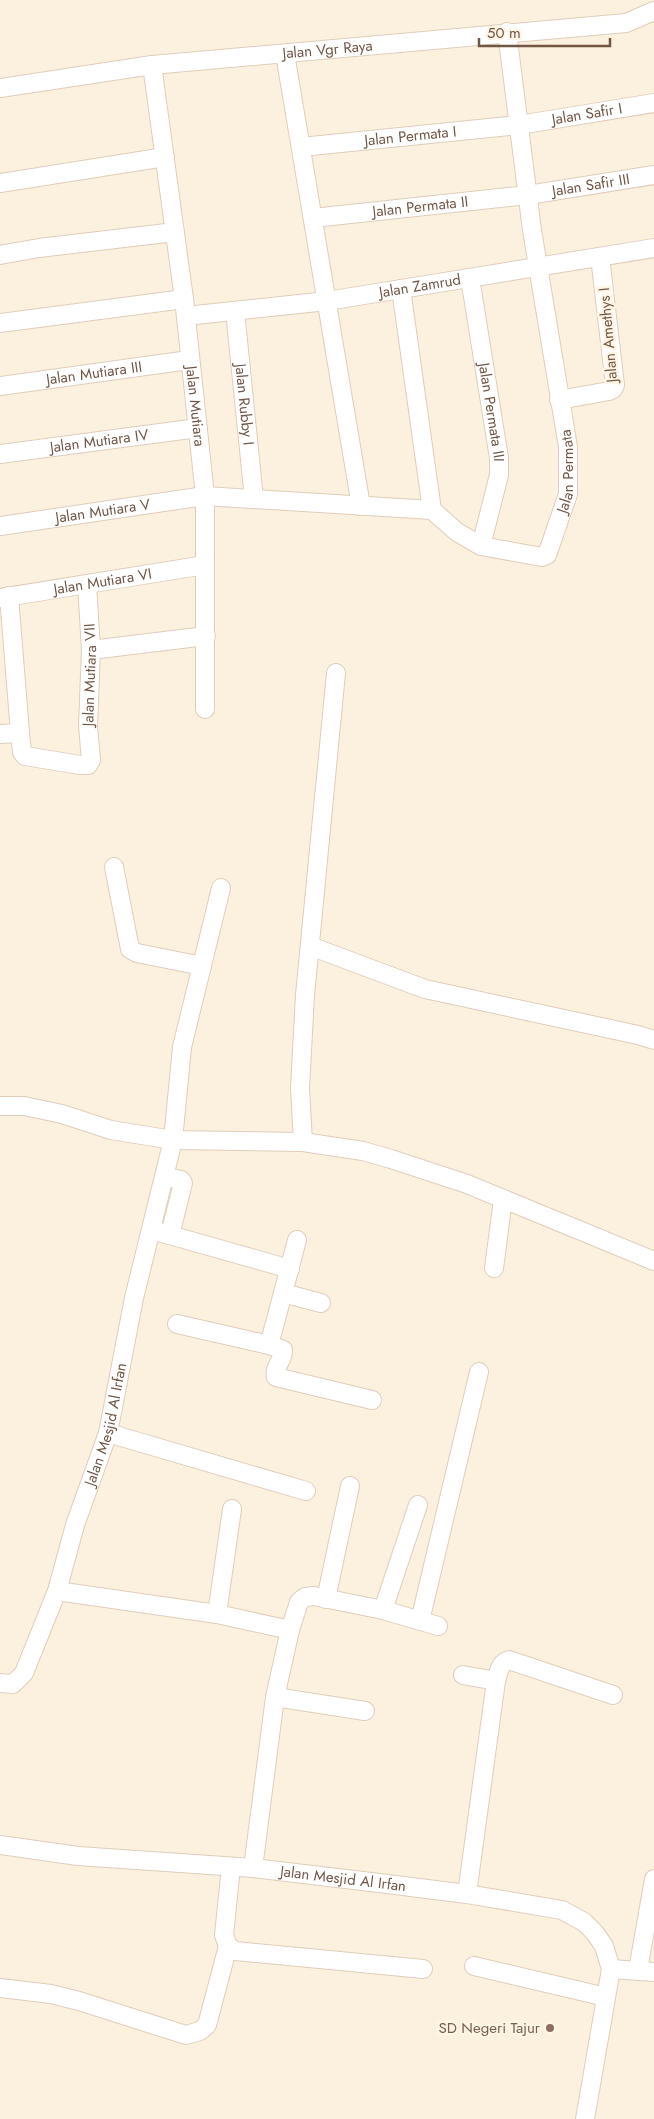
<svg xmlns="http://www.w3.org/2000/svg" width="654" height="2119" viewBox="0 0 654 2119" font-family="Jost,sans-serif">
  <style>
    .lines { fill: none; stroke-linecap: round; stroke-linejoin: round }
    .street-casing { stroke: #e0cdbb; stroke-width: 20 }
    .street { stroke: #fff; stroke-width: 18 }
    .education-dot { fill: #8d6e63; stroke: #fff5e5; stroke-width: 2 }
    .labels { text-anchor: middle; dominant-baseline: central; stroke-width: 5; stroke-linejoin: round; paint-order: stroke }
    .street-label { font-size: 15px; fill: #725746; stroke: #fff5e5 }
    .education-label { font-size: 15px; fill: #785e54; stroke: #fff5e5; text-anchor: end }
  </style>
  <rect width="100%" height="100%" fill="#fcf1de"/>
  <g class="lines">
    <defs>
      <g id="street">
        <path d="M 285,54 L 361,506"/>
        <path id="s1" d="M 152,65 L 184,299 L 205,496 L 205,709"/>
        <path id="s2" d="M 0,88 L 152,65 L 626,23 L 654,11"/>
        <path id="s3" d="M 301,147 L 519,125 L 654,103"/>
        <path d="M 0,183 L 165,157"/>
        <path id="s4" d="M 313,218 L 528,195 L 654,175"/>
        <path d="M 0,255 L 39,248 L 175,232"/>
        <path id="s5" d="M 470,278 L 499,458 L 499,475 L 481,546"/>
        <path d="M 401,289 L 432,510"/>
        <path id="s6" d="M 235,311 L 254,499"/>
        <path id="s7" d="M 186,316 L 327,301 L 654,248"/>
        <path d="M 0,323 L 184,299"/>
        <path id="s8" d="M 0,386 L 189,360"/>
        <path d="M 559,400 L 609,391 L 613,389 L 615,385 L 600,257"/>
        <path id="s9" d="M 0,454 L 198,428"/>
        <path id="s10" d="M 0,526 L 205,496 L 432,510 L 457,532 L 481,546 L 542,557 L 547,555 L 568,494 L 568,447 L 532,230 L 507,32"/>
        <path id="s11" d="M 0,598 L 205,565"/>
        <path d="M 91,650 L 206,636"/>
        <path id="s12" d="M 20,733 L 22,752 L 25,756 L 80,765 L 88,765 L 91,760 L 88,726 L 91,650 L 87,584"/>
        <path d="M 0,734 L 20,733 L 9,596"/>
        <path d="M 114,867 L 130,949 L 137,953 L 202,966"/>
        <path d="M 310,946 L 425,989 L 638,1035 L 654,1040"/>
        <path d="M 0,1106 L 24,1106 L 62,1114 L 111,1130 L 173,1140 L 303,1142 L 363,1151 L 391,1159 L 467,1184 L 654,1261"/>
        <path d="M 303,1142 L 300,1088 L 305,995 L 336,673"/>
        <path d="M 165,1177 L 181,1180 L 183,1183 L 170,1235"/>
        <path d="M 152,1230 L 290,1269"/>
        <path d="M 297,1240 L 283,1293 L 321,1303"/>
        <path d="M 494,1268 L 503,1199"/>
        <path d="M 177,1324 L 269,1345 L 283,1293"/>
        <path d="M 269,1345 L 283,1350 C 284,1360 273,1367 276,1377 L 372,1400"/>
        <path d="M 108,1433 L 306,1491"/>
        <path d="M 57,1591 L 217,1614 L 290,1630 L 299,1602 L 305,1597 L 314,1596 L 383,1610 L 438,1626"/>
        <path d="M 326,1599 L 350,1486"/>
        <path d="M 383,1610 L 418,1505"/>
        <path d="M 217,1614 L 232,1509"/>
        <path d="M 420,1621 L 479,1372"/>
        <path d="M 463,1675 L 496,1681 L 467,1894"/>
        <path d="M 496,1681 C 499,1672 499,1663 509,1660 L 613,1695"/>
        <path id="s13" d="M 0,1683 L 13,1684 L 24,1673 L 57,1591 L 75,1525 L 108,1433 L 134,1298 L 173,1140 L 182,1047 L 221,888"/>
        <path d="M 275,1697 L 365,1711"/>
        <path id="s14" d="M 0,1845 L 78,1856 L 253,1868 L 371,1882 L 467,1894 L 562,1910 L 584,1922 L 595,1933 L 604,1946 L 611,1969 L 654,1972"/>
        <path d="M 231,1867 L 224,1935 L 228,1946 L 235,1951 L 423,1969"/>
        <path d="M 253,1868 L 275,1697 L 290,1630"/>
        <path d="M 474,1966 L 606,1997"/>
        <path d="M 638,1970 L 654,1879"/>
        <path d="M 0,1988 L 51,1994 L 79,2001 L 186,2035 L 200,2031 L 207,2025 L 228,1946"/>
        <path d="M 585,2119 L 611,1969"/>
      </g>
    </defs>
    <use href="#street" class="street-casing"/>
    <use href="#street" class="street"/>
  </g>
  <circle class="education-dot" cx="550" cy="2028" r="5"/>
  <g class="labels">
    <g class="street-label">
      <text stroke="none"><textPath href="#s2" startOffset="330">Jalan Vgr Raya</textPath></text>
      <text stroke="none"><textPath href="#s3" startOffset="288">Jalan Safir I</textPath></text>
      <text stroke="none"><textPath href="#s3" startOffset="110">Jalan Permata I</textPath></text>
      <text stroke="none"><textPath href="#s4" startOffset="280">Jalan Safir III</textPath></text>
      <text stroke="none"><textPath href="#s4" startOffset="108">Jalan Permata II</textPath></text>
      <text stroke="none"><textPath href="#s7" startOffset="236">Jalan Zamrud</textPath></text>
      <text transform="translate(608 335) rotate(-95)">Jalan Amethys I</text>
      <text stroke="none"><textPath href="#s8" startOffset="95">Jalan Mutiara III</textPath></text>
      <text stroke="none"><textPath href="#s6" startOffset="94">Jalan Rubby I</textPath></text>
      <text stroke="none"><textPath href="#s1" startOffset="344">Jalan Mutiara</textPath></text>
      <text stroke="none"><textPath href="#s5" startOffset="136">Jalan Permata III</textPath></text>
      <text stroke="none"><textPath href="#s9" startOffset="100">Jalan Mutiara IV</textPath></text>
      <text stroke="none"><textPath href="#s10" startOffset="650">Jalan Permata</textPath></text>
      <text stroke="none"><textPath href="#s10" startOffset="104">Jalan Mutiara V</textPath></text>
      <text stroke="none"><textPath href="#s11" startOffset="104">Jalan Mutiara VI</textPath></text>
      <text stroke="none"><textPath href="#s12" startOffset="179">Jalan Mutiara VII</textPath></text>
      <text stroke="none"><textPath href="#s13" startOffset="291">Jalan Mesjid Al Irfan</textPath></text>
      <text stroke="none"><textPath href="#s14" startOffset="345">Jalan Mesjid Al Irfan</textPath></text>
    </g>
    <g class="education-label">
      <text x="540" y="2028">SD Negeri Tajur</text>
    </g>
  </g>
  <path d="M479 38v8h131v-8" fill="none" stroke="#725746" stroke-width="2.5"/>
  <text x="487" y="38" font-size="15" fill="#725746" stroke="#fff5e5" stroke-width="4" paint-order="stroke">50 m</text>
</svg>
